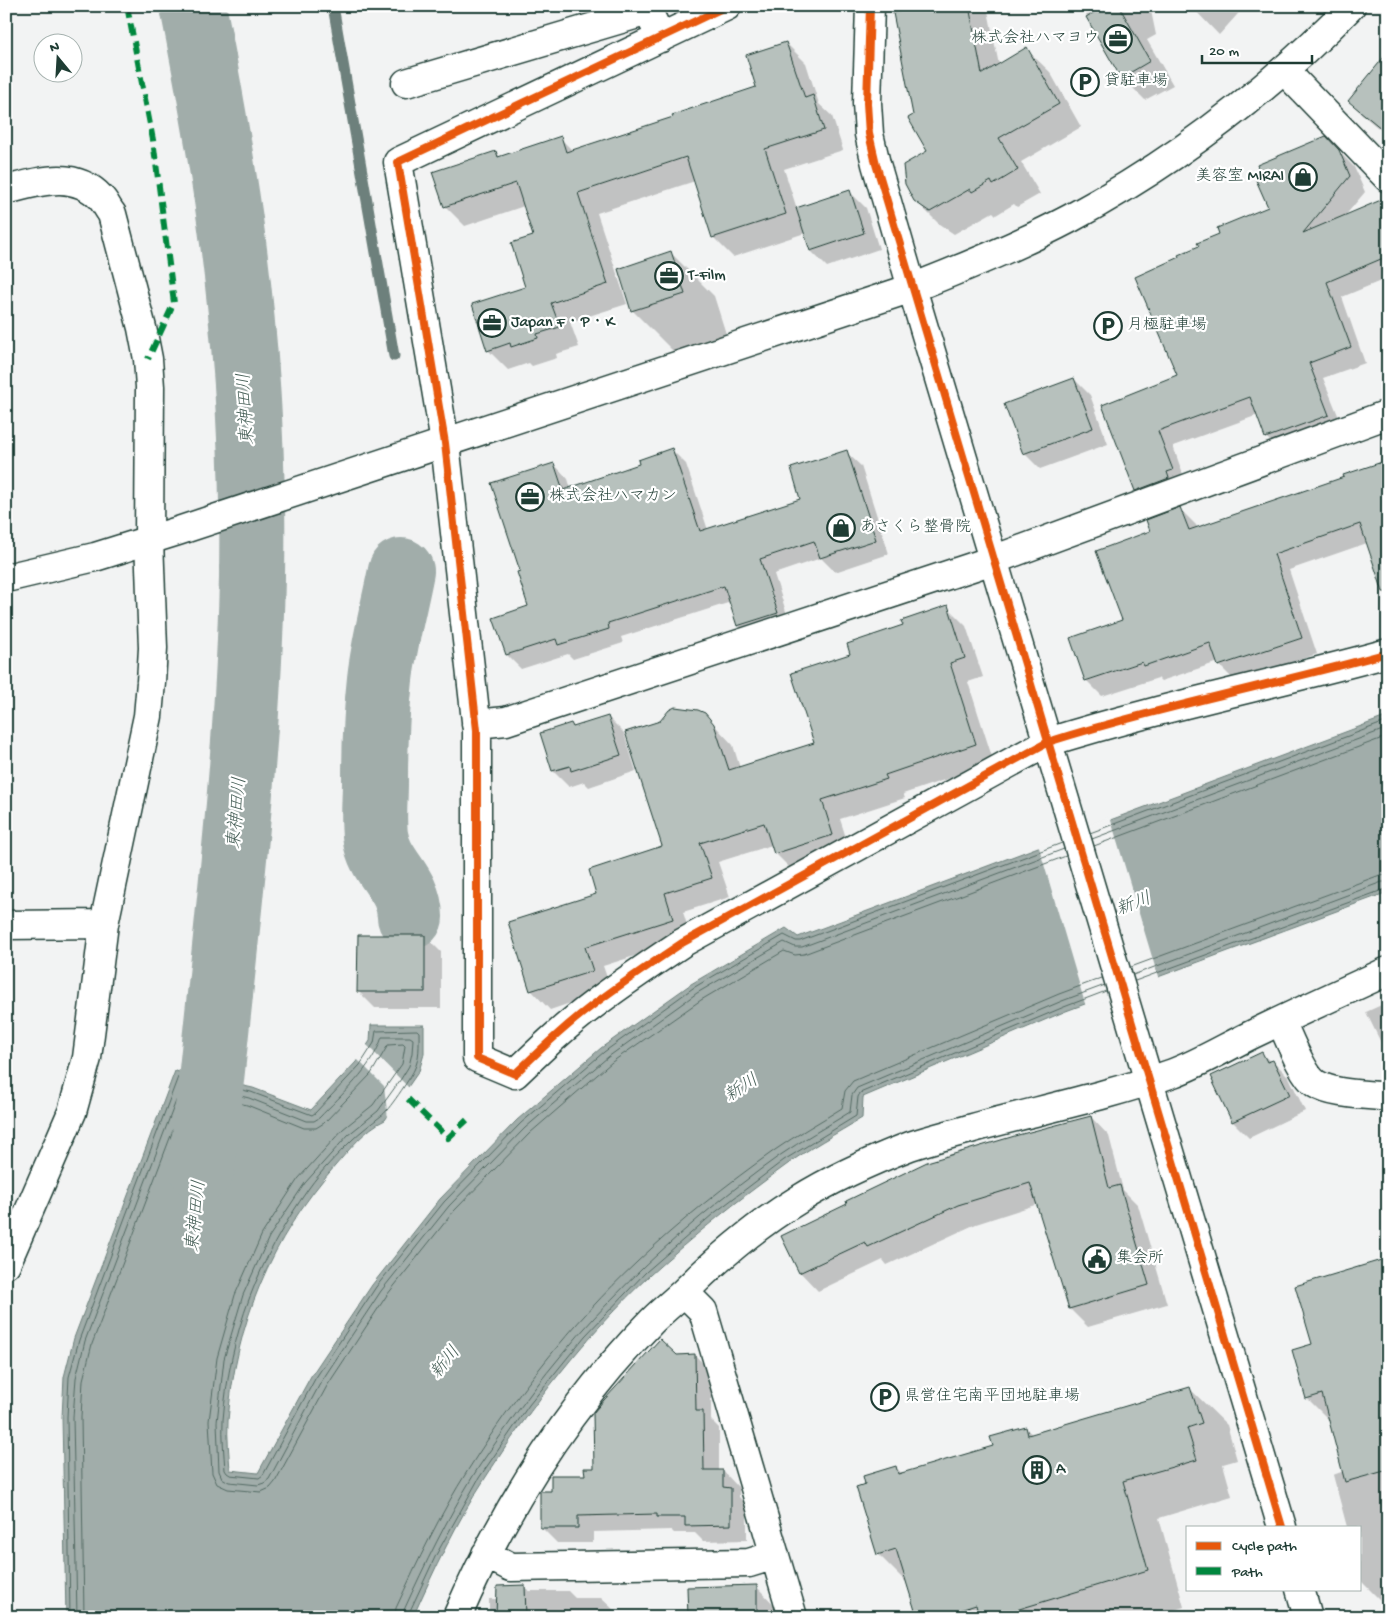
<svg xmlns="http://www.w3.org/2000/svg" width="1394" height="1623" viewBox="0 0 1394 1623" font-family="'Gochi Hand','Klee One',sans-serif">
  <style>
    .water { fill: #a1adaa; stroke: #6d807b }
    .pier { fill: #f2f3f3 }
    .shadow { fill: #0003 }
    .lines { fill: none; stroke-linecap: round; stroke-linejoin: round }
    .shore { stroke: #536a63; stroke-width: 1 }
    .stream { stroke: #6d807b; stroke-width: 11 }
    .river { stroke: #a1adaa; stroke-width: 66 }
    .building { fill: #b7c1bd; stroke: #1f3d34 }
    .street-casing { stroke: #1f3d34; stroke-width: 31 }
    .secondary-casing { stroke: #1f3d34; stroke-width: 31 }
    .street { stroke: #fff; stroke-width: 28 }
    .secondary { stroke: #fff; stroke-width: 28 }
    .quiet { stroke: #00873e; stroke-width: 6; stroke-dasharray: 12 6; stroke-linecap: butt }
    .cycleway-casing { stroke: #fff; stroke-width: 11 }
    .cycleway { stroke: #e8590c; stroke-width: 8 }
    .labels { text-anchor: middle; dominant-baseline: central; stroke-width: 4.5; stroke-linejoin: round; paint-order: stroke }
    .poi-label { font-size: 16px; fill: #1f3d34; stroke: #fff; text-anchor: start }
    .water-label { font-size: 18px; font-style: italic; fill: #465f57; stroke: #fff }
  </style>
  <rect width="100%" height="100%" fill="#f2f3f3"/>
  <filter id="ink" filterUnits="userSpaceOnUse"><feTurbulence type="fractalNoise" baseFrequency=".02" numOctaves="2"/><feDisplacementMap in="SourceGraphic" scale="10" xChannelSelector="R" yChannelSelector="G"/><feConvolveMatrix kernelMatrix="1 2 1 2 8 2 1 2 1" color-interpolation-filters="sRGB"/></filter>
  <g filter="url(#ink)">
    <path class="water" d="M 1388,716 L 1388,892 L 1066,1011 L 863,1097 L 862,1118 C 836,1134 809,1148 785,1166 C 738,1200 693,1236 650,1275 C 586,1335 531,1406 484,1480 C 456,1523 434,1570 413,1617 L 66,1617 L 62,1417 L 64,1377 L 74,1338 L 175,1071 L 253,1088 L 311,1110 L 356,1062 L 370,1041 L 371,1025 L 424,1025 L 424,1054 L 419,1071 L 385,1120 C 365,1129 349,1150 335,1166 C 271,1238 235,1325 228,1421 C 227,1437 229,1454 230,1470 L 258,1473 L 311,1376 L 372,1285 L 440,1199 L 517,1120 L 601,1048 L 691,984 L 786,928 L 798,937 Z"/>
    <path class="pier" d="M 1110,817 L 1159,980 L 1086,1007 L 1038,844 Z
      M 365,1043 L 410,1089 L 388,1119 L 384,1086 L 356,1058 Z"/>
    <path class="shadow" d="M 901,6 L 987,6 L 999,65 L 1026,49 L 1050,72 L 1081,127 L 1021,162 L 1040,194 L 1017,207 L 1014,204 L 996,215 L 993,212 L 954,234 L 939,224 L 915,200 L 929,152 L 914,116 Z
      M 1085,6 L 1150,6 L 1156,35 L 1147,40 L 1173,85 L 1145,100 L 1122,77 L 1087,18 Z
      M 1191,6 L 1245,6 L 1219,35 Z
      M 786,43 L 806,63 L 819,104 L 832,116 L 843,150 L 784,169 L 797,209 L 850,192 L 866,208 L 879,249 L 827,267 L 811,251 L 805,233 L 733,257 L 713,237 L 695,181 L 597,213 L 627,304 L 570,322 L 579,347 L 556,354 L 557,358 L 532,366 L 529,363 L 508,370 L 488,350 L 527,288 L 534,237 L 524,206 L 465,226 L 445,206 L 496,153 L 501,157 L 560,138 L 573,151 L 674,118 L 757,88 Z
      M 1388,54 L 1388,136 L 1365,117 L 1349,101 Z
      M 1325,137 L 1354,167 L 1365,192 L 1344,217 L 1388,208 L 1388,278 L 1342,297 L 1365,363 L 1323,378 L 1344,430 L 1281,452 L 1266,437 L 1258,415 L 1173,446 L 1187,486 L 1152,506 L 1136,490 L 1178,376 L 1201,247 L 1269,207 Z
      M 671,253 L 714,296 L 727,337 L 675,353 L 633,311 L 619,270 Z
      M 1074,379 L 1090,395 L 1108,444 L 1040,469 L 1024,453 Z
      M 672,450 L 686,464 L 708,530 L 802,499 L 846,452 L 861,466 L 889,554 L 835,572 L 821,558 L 774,574 L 791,627 L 753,639 L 738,625 L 731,602 L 621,637 L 623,643 L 573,659 L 568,654 L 521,669 L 507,655 L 530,606 L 521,572 L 554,464 L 568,479 L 571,489 L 641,465 Z
      M 1388,461 L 1388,599 L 1386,596 L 1367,543 L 1289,570 L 1317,654 L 1235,681 L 1219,665 L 1218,662 L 1161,681 L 1158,678 L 1102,696 L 1086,680 L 1123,621 L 1152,532 L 1180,509 L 1196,525 L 1198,529 L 1346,478 Z
      M 947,607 L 966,626 L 983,677 L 968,682 L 994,763 L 903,794 L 905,798 L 840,819 L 851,853 L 794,872 L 775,853 L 772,845 L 718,862 L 730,897 L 683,912 L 691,938 L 603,966 L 611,989 L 550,1010 L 532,991 L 510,923 L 598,894 L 664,847 L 704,714 L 733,745 L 740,768 L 815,744 L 852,655 L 904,626 Z
      M 608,717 L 624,733 L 636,771 L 589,787 L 584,782 L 569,787 L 553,771 L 571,724 L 575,728 Z
      M 425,936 L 441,952 L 441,1008 L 375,1008 L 359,992 Z
      M 1388,1002 L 1388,1057 L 1366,1012 Z
      M 1262,1054 L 1271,1062 L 1273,1061 L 1289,1077 L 1305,1111 L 1249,1138 L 1233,1122 Z
      M 1091,1117 L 1109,1136 L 1123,1190 L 1138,1205 L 1167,1304 L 1088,1327 L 1070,1309 L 1038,1204 L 976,1224 L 887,1265 L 883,1260 L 818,1291 L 800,1272 Z
      M 1388,1259 L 1388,1608 L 1362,1582 L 1360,1576 L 1360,1527 L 1347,1527 L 1333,1475 L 1344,1471 L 1331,1422 L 1307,1398 L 1314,1345 Z
      M 695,1355 L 711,1372 L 711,1420 L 719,1428 L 719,1471 L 723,1471 L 739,1488 L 739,1497 L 747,1505 L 747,1540 L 703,1541 L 695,1533 L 674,1533 L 671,1530 L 593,1532 L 593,1543 L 557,1543 L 541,1527 L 553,1493 L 586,1476 L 595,1469 L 677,1356 Z
      M 1190,1389 L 1227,1425 L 1237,1460 L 1223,1464 L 1232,1496 L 1159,1518 L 1184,1607 L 1151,1617 L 918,1617 L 908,1584 L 878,1554 L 867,1485 L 895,1467 L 903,1474 L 994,1447 L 1025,1428 L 1033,1435 Z
      M 756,1586 L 786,1617 L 689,1617 Z
      M 525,1587 L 529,1591 L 568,1591 L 575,1598 L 601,1598 L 617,1613 L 617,1617 L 489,1617 L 489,1599 L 498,1599 Z"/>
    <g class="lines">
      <path class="shore" d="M 1090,833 L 1388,721
        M 1092,839 L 1388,728
        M 1094,846 L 1388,736
        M 1131,967 L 1380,875 L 1388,874
        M 1133,975 L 1382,882 L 1388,882
        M 1135,981 L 1388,888
        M 70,1617 L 67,1417 L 69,1377 L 79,1340 L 178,1077 L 209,1082 L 251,1092 L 312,1115 L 315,1113 L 360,1065 L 374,1043 L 376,1031 L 417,1030 L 419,1032 C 419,1045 420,1058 414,1070 C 411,1077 387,1113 381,1116 C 371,1124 361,1131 352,1140 C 337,1155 321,1171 309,1188 C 258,1260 230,1332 223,1420 C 222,1436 224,1454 225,1470 L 227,1473 L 230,1475 L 259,1478 L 263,1475 L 315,1379 L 376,1287 L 444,1202 L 521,1123 L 604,1052 L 693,988 L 784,935 L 796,941 L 800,941 L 1062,843
        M 77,1617 L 73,1417 L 76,1378 L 85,1341 L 182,1085 L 208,1088 L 249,1098 L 307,1121 L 314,1121 L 319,1118 C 342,1094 372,1069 382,1037 L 410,1037 L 413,1039 L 412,1053 L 409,1066 L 401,1079 L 378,1111 L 348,1135 L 305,1183 L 269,1237 L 243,1295 L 224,1359 L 217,1422 L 219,1471 L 222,1478 L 229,1482 L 258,1485 L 264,1483 L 269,1479 L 321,1382 L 381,1291 L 449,1206 L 525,1128 L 608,1057 L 697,993 L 784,942 L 795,947 L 802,947 L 1064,849
        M 84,1617 L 81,1417 L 83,1380 L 92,1344 L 187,1093 L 207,1096 L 247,1105 L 304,1128 L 316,1128 L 324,1123 L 371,1074 L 388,1045 L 403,1044 L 405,1046 L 402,1064 L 373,1105 L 343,1129 L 298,1179 L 262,1234 L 235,1295 L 217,1358 L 209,1421 L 212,1473 L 217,1484 L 228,1489 L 261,1492 L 270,1488 L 275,1482 L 327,1386 L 387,1295 L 454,1211 L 530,1133 L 612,1062 L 701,1000 L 784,951 L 795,955 L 804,954 L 1066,856
        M 395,1617 L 396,1608 C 418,1561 440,1514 468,1470 C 515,1395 572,1323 637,1262 C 680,1221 727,1184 775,1150 C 796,1135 820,1122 842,1108 L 845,1091 L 853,1081 L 1059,994 L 1102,978
        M 402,1617 L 404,1610 C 425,1564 447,1519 473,1476 C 482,1461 493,1447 503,1432 C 578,1323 671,1233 779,1156 C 802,1140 826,1127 850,1112 L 852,1095 L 857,1088 L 1062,1001 L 1105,985
        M 409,1617 L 409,1613 L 436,1555 L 479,1478 L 529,1405 L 585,1336 L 646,1272 L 713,1214 L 784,1160 L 856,1116 L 858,1097 L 860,1093 L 1064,1007 L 1106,991"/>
      <path class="stream" d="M 333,6 L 394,356"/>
      <path class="river" d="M 193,6 C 207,77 220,149 230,220 C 246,336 254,461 252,577 C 248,775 221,971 202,1168
        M 401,571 C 394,607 384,643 380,679 C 376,714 375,747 375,782 C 375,799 373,818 375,835 C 380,870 409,881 410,917"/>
    </g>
    <path class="building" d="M 928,6 L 969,6 L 982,74 L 1027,47 L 1059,104 L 999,138 L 1018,170 L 993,185 L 991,181 L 972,192 L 970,189 L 930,212 L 914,201 L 905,184 L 903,165 L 927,151 L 908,118 L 913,115 L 893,13 Z
      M 1105,6 L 1119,6 L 1150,61 L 1121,78 L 1086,17 Z
      M 786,42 L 805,98 L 813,95 L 824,130 L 765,149 L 786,214 L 712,238 L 686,157 L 578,193 L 608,284 L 551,303 L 560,327 L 537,334 L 538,338 L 511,347 L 510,343 L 487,351 L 472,304 L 525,287 L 511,243 L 533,236 L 516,183 L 444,207 L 432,172 L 496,151 L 498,157 L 561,136 L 566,152 L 673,117 L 672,115 L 756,87 L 746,55 Z
      M 1388,52 L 1388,134 L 1348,101 Z
      M 1326,136 L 1339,150 L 1350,176 L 1303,233 L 1388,197 L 1388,256 L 1327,282 L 1351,347 L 1309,363 L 1329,415 L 1265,438 L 1250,397 L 1158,431 L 1173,470 L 1167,472 L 1169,478 L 1135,491 L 1102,405 L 1177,375 L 1135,277 L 1179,257 L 1178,255 L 1199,246 L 1197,243 L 1219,234 L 1217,228 L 1268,207 L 1256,180 L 1262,178 L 1257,165 Z
      M 850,190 L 864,233 L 810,251 L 796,208 Z
      M 671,251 L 685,294 L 631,311 L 618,269 Z
      M 1074,378 L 1093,428 L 1023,454 L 1004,404 Z
      M 672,448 L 700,531 L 800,499 L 791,468 L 847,450 L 876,540 L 820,558 L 814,541 L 760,559 L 778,613 L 737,626 L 724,586 L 608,623 L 609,629 L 558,645 L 556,639 L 506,655 L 493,618 L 528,606 L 517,572 L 520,571 L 491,483 L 554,463 L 563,490 L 639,464 L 638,460 Z
      M 1388,460 L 1388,592 L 1383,592 L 1360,524 L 1274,554 L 1302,638 L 1218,666 L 1210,643 L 1144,666 L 1142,662 L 1085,681 L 1070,638 L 1122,620 L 1096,551 L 1150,531 L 1146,520 L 1180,507 L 1189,530 L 1344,477 L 1343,475 Z
      M 948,605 L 965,658 L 950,663 L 976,744 L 885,775 L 887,779 L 822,800 L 833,835 L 774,854 L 764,823 L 700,843 L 712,878 L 665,893 L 673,919 L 585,947 L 593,971 L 530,991 L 508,922 L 596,894 L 589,870 L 662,846 L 625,732 L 660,721 L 669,710 L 675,707 L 698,710 L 705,713 L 714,724 L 729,770 L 814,743 L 791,673 L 850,654 L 847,644 L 903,625 L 901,621 Z
      M 608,716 L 621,755 L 571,771 L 570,766 L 552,771 L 540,733 L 571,723 L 573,727 Z
      M 358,935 L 425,935 L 425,992 L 357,992 Z
      M 1262,1052 L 1267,1062 L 1273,1060 L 1290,1095 L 1232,1122 L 1212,1080 L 1213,1080 L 1211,1076 Z
      M 1091,1116 L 1109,1188 L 1120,1185 L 1149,1285 L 1069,1309 L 1030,1183 L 958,1205 L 868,1247 L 865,1242 L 799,1273 L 781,1236 L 847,1204 L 846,1201 L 927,1162 L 1018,1135 Z
      M 1388,1258 L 1388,1470 L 1345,1482 L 1322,1394 L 1306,1399 L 1292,1350 L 1312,1344 L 1295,1286 Z
      M 660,1339 L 677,1355 L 695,1354 L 696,1411 L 703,1411 L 704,1470 L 723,1470 L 723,1487 L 731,1488 L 731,1525 L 685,1526 L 685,1517 L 657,1517 L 657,1514 L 578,1516 L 578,1528 L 540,1528 L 540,1491 L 551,1491 L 551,1475 L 585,1475 L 584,1468 L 594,1468 L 593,1413 L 604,1400 Z
      M 1190,1387 L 1202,1423 L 1187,1428 L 1197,1460 L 1123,1481 L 1148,1570 L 993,1617 L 979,1617 L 976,1605 L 938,1617 L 917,1617 L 896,1549 L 877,1555 L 856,1487 L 865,1484 L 863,1476 L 896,1466 L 898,1474 L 993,1446 L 990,1437 L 1026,1427 L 1028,1435 Z
      M 525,1585 L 526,1617 L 496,1617 L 497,1586 Z
      M 757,1585 L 757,1617 L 688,1617 L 687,1587 Z"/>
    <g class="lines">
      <defs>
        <path id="street" d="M 727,6 L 398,162 L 445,443 L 477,730 L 477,1058 L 515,1074 C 540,1050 565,1026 593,1005 C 622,983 652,963 682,943 L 1048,742 C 1160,707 1275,684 1388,653
          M 870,6 L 867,103 L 869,134 L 876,164 L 912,288
          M 1284,70 L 1388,178
          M 406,83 L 648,11 L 661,38
          M 6,190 C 38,182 74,169 101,198 C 105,202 108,209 112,214 L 142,328 L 148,359 L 150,387 L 149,540 L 153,648 L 151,682 L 148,716 L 104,924 L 87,1058 L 72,1112 L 6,1264
          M 476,724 L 506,721 L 993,560 L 1388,414
          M 6,925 L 104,924
          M 1281,1021 C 1288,1036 1303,1076 1316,1084 C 1334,1095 1367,1094 1388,1097
          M 684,1292 L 703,1311 L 793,1617
          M 486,1554 L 511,1567 L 749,1563 L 775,1555
          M 457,1617 C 504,1508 569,1406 652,1321 C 662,1311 673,1302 683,1293 C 718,1258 755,1226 798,1200 C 833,1178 871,1161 910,1146 C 931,1139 952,1134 973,1128 C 1039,1110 1108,1096 1173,1073 C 1200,1063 1228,1046 1253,1034 C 1298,1012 1343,992 1388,971"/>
        <path id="secondary" d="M 912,288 L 1282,1527
          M 6,578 L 95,557 L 178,531 L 912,288 C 966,267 1020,245 1071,218 C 1175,162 1269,90 1351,6
          M 1300,1589 L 1308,1617"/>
      </defs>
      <use href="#street" class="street-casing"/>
      <use href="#secondary" class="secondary-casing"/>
      <use href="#street" class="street"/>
      <use href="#secondary" class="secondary"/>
      <path class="quiet" d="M 127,6 L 153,140 L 174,303 L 148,359
        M 408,1099 L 448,1138 L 467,1120"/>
      <defs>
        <path id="cycleway" d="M 727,6 L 398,162 L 445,443 L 477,730 L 477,1058 L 515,1074 C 540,1050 565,1026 593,1005 C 622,983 652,963 682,943 L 1048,742 C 1160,707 1275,684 1388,653
          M 870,6 L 867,103 L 869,134 L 876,164 L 1282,1527"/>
      </defs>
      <use href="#cycleway" class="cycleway-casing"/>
      <use href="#cycleway" class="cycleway"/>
    </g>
  </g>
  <defs>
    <symbol id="office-ring" viewBox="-11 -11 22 22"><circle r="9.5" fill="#fff" stroke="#1f3d34" stroke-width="1.5"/><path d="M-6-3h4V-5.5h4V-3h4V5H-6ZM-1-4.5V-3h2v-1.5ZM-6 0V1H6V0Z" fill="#1f3d34"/></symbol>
    <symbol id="parking-ring" viewBox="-11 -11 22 22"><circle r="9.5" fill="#fff" stroke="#1f3d34" stroke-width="1.5"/><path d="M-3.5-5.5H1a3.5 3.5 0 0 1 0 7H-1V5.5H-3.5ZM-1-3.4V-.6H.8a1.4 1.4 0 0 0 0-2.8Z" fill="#1f3d34"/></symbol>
    <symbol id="shop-ring" viewBox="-11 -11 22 22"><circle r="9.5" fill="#fff" stroke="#1f3d34" stroke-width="1.5"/><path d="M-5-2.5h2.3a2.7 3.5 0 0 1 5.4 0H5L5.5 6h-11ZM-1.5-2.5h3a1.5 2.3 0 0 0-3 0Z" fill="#1f3d34"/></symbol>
    <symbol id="civic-ring" viewBox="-11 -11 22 22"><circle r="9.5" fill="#fff" stroke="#1f3d34" stroke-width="1.5"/><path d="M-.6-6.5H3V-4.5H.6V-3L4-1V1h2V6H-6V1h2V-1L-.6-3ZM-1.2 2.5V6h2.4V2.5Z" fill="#1f3d34"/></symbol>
    <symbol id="building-ring" viewBox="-11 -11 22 22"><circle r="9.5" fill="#fff" stroke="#1f3d34" stroke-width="1.5"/><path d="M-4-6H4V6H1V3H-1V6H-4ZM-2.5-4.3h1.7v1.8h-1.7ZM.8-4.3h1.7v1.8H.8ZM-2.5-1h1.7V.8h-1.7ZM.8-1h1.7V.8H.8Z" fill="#1f3d34"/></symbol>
  </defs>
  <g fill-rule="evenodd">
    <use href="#office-ring" x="1102" y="23" width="32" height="32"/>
    <use href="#parking-ring" x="1069" y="66" width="32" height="32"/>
    <use href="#shop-ring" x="1287" y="161" width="32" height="32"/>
    <use href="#office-ring" x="653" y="260" width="32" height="32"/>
    <use href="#office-ring" x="476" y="307" width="32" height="32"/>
    <use href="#parking-ring" x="1092" y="310" width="32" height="32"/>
    <use href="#office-ring" x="514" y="481" width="32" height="32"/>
    <use href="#shop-ring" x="825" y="512" width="32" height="32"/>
    <use href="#civic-ring" x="1081" y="1243" width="32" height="32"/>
    <use href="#parking-ring" x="869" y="1381" width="32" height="32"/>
    <use href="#building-ring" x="1021" y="1454" width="32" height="32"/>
  </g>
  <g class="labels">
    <g class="poi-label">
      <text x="1099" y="39" text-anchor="end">株式会社ハマヨウ</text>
      <text x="1104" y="82">貸駐車場</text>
      <text x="1284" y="177" text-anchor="end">美容室 MIRAI</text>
      <text x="688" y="276">T-Film</text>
      <text x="511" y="323">Japan F・P・K</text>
      <text x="1127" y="326">月極駐車場</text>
      <text x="549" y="497">株式会社ハマカン</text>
      <text x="860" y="528">あさくら整骨院</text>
      <text x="1116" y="1259">集会所</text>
      <text x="904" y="1397">県営住宅南平団地駐車場</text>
      <text x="1056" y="1470">A</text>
    </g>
    <g class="water-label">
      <text transform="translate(247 409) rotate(-93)">東神田川</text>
      <text transform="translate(238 813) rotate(-85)">東神田川</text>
      <text transform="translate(1134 905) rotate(-21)">新川</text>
      <text transform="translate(742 1089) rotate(-33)">新川</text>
      <text transform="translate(197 1216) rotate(-84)">東神田川</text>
      <text transform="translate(446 1363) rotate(-51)">新川</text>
    </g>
  </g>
  <rect width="1394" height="1623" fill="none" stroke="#fff" stroke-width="25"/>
  <rect x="12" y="12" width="1369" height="1598" fill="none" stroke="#1f3d34" stroke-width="2" filter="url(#ink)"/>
  <rect x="1186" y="1526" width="175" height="65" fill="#ffffff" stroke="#a5b1ae"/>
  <rect x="1196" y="1542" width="25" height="8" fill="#e8590c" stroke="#a5b1ae"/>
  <text x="1232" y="1550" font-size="15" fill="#1f3d34">Cycle path</text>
  <rect x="1196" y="1567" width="25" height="8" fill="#00873e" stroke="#a5b1ae"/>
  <text x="1232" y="1576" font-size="15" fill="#1f3d34">Path</text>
  <g transform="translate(58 58) rotate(342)"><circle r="24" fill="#ffffff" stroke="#a5b1ae"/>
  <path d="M0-4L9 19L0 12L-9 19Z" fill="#1f3d34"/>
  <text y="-8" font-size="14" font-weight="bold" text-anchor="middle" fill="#1f3d34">N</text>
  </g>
  <path d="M1202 55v8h110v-8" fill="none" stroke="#1f3d34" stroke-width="2.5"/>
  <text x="1209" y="55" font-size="15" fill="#1f3d34" stroke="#ffffff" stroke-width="4" paint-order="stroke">20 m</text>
</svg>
